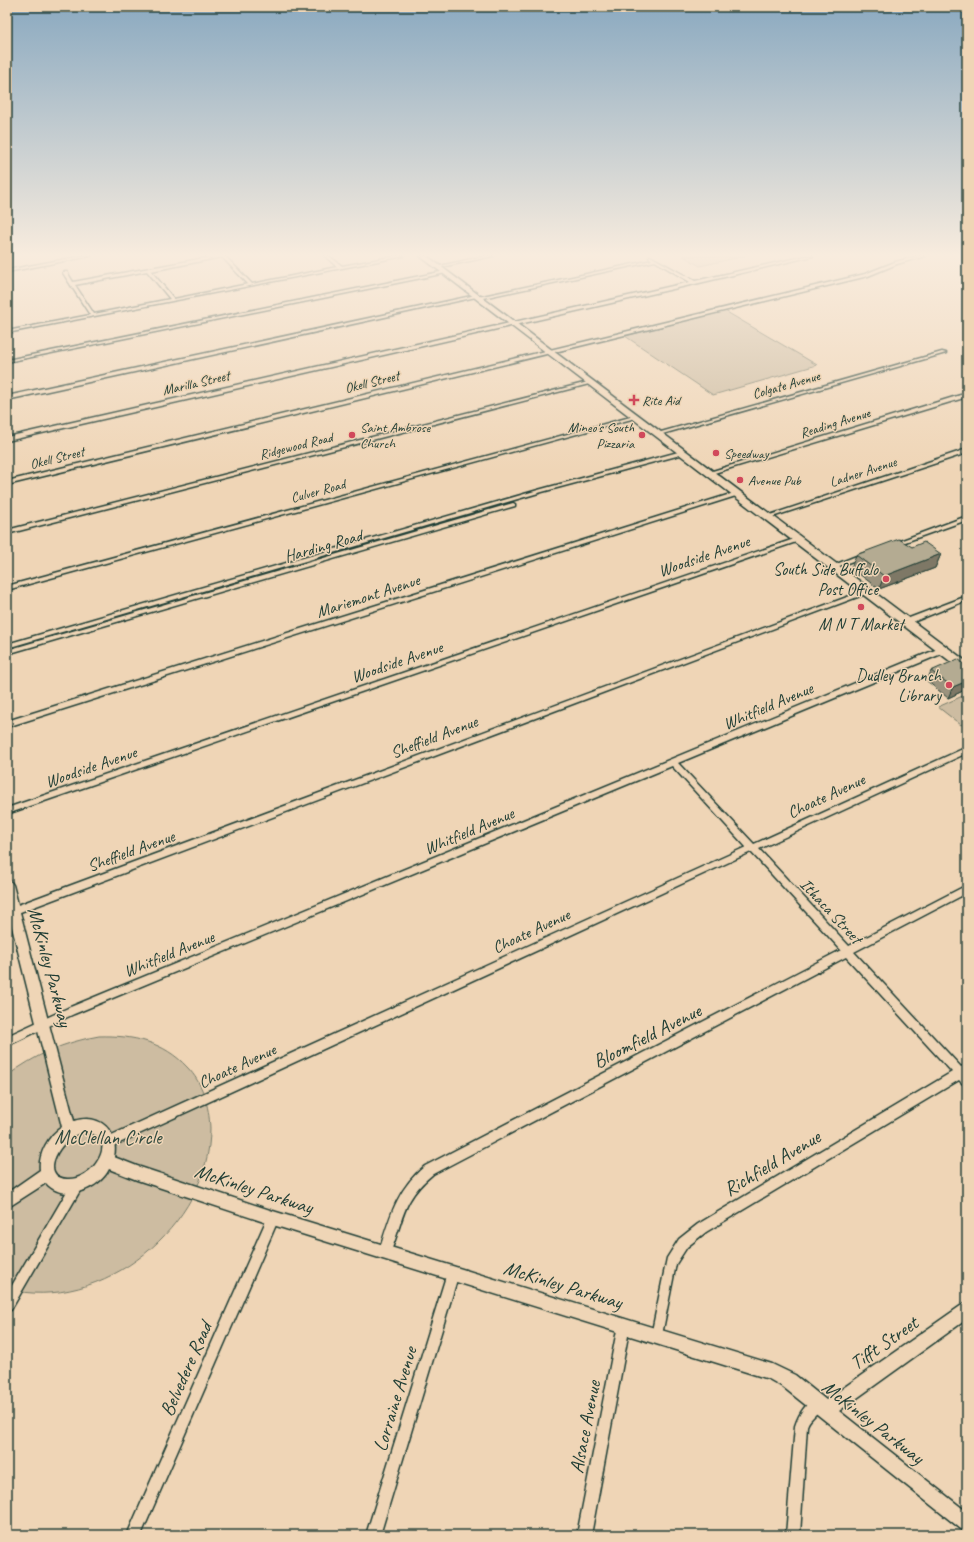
<svg xmlns="http://www.w3.org/2000/svg" width="974" height="1542" viewBox="0 0 974 1542" font-family="Caveat,sans-serif">
  <style>
    .green { fill: #cdbca1; stroke: #767c6a }
    .lines { fill: none; stroke-linecap: round; stroke-linejoin: round }
    .minor-casing { stroke: #1f3d34; stroke-width: 3 }
    .tertiary-casing { stroke: #1f3d34; stroke-width: 3 }
    .primary-casing { stroke: #1f3d34; stroke-width: 3 }
    .minor { fill: #efd5b6; fill-rule: evenodd }
    .tertiary { fill: #efd5b6; fill-rule: evenodd }
    .primary { fill: #efd5b6; fill-rule: evenodd }
    .wall { fill: #9b937e; stroke: #1f3d34 }
    .shaded-wall { fill: #7e7866; stroke: #1f3d34 }
    .building { fill: #b4ab92; stroke: #1f3d34 }
    .poi-dot { fill: #d1495b; stroke: #efd5b6; stroke-width: 1.5 }
    .labels { text-anchor: middle; dominant-baseline: central; stroke-width: 3; stroke-linejoin: round; paint-order: stroke }
    .far-street-label { font-size: 14px; fill: #1f3d34; stroke: #efd5b6 }
    .far-poi-label { font-size: 14px; fill: #1f3d34; stroke: #efd5b6; text-anchor: start }
    .street-label { font-size: 17px; fill: #1f3d34; stroke: #efd5b6 }
    .poi-label { font-size: 17px; fill: #1f3d34; stroke: #efd5b6; text-anchor: end }
    .near-street-label { font-size: 20px; fill: #1f3d34; stroke: #efd5b6 }
    .near-park-label { font-size: 20px; fill: #304a3f; stroke: #efd5b6 }
  </style>
  <rect width="100%" height="100%" fill="#efd5b6"/>
  <filter id="ink" filterUnits="userSpaceOnUse"><feTurbulence type="fractalNoise" baseFrequency=".025" numOctaves="2"/><feDisplacementMap in="SourceGraphic" scale="8" xChannelSelector="R" yChannelSelector="G"/><feConvolveMatrix kernelMatrix="1 2 1 2 8 2 1 2 1" color-interpolation-filters="sRGB"/></filter>
  <g filter="url(#ink)">
    <path class="green" d="M 683,256 L 745,256 L 700,266 Z
      M 725,311 L 817,365 L 713,395 L 625,336 Z
      M 967,694 L 967,722 L 961,725 L 938,707 Z
      M 99,1036 C 133,1035 164,1042 187,1067 C 203,1083 209,1106 210,1128 C 211,1225 101,1314 7,1289 L 7,1076 C 35,1055 64,1042 99,1036 Z"/>
    <g class="lines">
      <defs>
        <path id="minor" d="M 82,256 L 91,256 L 7,272 L 7,270 Z
          M 216,256 L 225,256 L 252,284 L 337,267 L 325,256 L 329,256 L 342,266 L 396,256 L 404,256 L 7,333 L 7,331 L 90,315 L 63,273 L 63,272 L 67,272 L 73,282 ZM 222,257 L 248,284 L 174,299 L 151,271 ZM 147,271 L 170,299 L 94,314 L 75,285 Z
          M 485,256 L 493,256 L 437,268 L 435,267 Z
          M 650,256 L 695,281 L 806,256 L 813,256 L 695,284 L 7,441 L 7,437 L 690,282 L 655,261 L 478,299 L 476,297 L 7,400 L 7,396 L 476,295 L 478,297 L 652,260 L 649,257 Z
          M 918,256 L 925,256 L 897,264 L 868,276 L 7,485 L 7,481 L 865,274 L 895,262 Z
          M 445,271 L 447,272 L 446,273 L 7,362 L 7,360 Z
          M 942,352 L 946,353 L 659,435 L 654,434 Z
          M 588,382 L 593,383 L 7,534 L 7,530 Z
          M 967,393 L 967,397 L 711,474 L 706,473 Z
          M 634,416 L 639,417 L 7,590 L 7,586 Z
          M 967,449 L 967,453 L 769,518 L 767,519 L 764,517 Z
          M 682,451 L 684,452 L 684,454 L 542,492 L 7,648 L 7,644 L 538,490 Z
          M 737,492 L 739,493 L 739,495 L 7,727 L 7,721 Z
          M 513,503 L 515,504 L 515,506 L 7,654 L 7,650 Z
          M 967,516 L 967,520 L 894,546 L 890,546 L 889,545 Z
          M 797,538 L 799,539 L 799,541 L 7,814 L 7,808 Z
          M 864,553 L 867,555 L 866,556 L 834,568 L 830,568 L 829,567 Z
          M 866,590 L 868,591 L 868,593 L 7,917 L 7,909 Z
          M 967,596 L 967,600 L 908,624 L 904,624 L 903,622 L 904,620 Z
          M 940,648 L 946,648 L 947,650 L 946,652 L 678,763 L 754,844 L 967,747 L 967,753 L 759,849 L 849,946 L 967,885 L 967,893 L 854,952 L 961,1067 L 967,1064 L 967,1086 L 963,1084 L 959,1080 L 706,1232 L 687,1247 L 676,1264 L 661,1340 L 657,1342 L 653,1340 L 651,1336 L 667,1258 L 679,1239 L 698,1224 L 952,1072 L 846,957 L 433,1174 C 400,1201 404,1221 389,1256 L 385,1258 L 381,1256 L 379,1252 C 390,1217 396,1190 425,1166 L 841,950 L 751,852 L 113,1146 L 109,1147 L 105,1146 L 104,1142 L 105,1138 L 746,847 L 672,766 L 74,1014 L 7,1046 L 7,1036 L 68,1008 Z
          M 77,1179 L 81,1181 L 83,1185 L 81,1189 L 11,1310 L 7,1312 L 7,1294 L 73,1181 Z
          M 273,1212 L 277,1214 L 279,1218 L 141,1535 L 127,1535 L 269,1214 Z
          M 453,1267 L 457,1269 L 459,1273 L 380,1535 L 366,1535 L 447,1273 L 449,1269 Z
          M 624,1319 L 628,1321 L 630,1325 L 591,1535 L 577,1535 L 618,1325 L 620,1321 Z
          M 817,1398 L 822,1399 L 823,1404 C 820,1413 810,1417 807,1426 L 800,1535 L 786,1535 L 795,1426 C 799,1414 805,1403 817,1398 Z"/>
        <path id="tertiary" d="M 7,881 L 11,882 L 13,885 L 74,1121 C 100,1113 119,1131 114,1157 L 137,1166 L 273,1211 L 772,1364 L 795,1375 L 826,1400 L 962,1305 L 967,1302 L 967,1319 L 839,1411 L 967,1512 L 967,1532 L 961,1529 L 783,1387 L 769,1379 L 273,1225 L 137,1180 L 109,1169 C 99,1190 63,1203 46,1183 L 7,1208 L 7,1193 L 40,1170 C 38,1154 49,1135 62,1127 L 7,907 ZM 81,1133 C 85,1133 90,1133 93,1134 C 116,1141 93,1181 67,1179 C 38,1177 60,1138 81,1133 Z"/>
        <path id="primary" d="M 420,256 L 427,256 L 967,662 L 967,672 L 963,671 Z"/>
      </defs>
      <use href="#minor" class="minor-casing"/>
      <use href="#tertiary" class="tertiary-casing"/>
      <use href="#primary" class="primary-casing"/>
      <use href="#minor" class="minor"/>
      <use href="#tertiary" class="tertiary"/>
      <use href="#primary" class="primary"/>
    </g>
    <path class="wall" d="M 912,547 L 941,554 L 935,568 L 879,589 L 851,568 L 856,555 Z
      M 967,666 L 967,689 L 948,698 L 927,681 L 931,671 Z"/>
    <path class="shaded-wall" d="M 941,554 L 935,568 L 879,589 L 884,576 Z
      M 967,681 L 967,689 L 948,698 L 953,687 Z"/>
    <path class="building" d="M 899,539 L 912,547 L 924,542 L 941,554 L 884,576 L 856,555 Z
      M 958,659 L 967,666 L 967,681 L 953,687 L 931,671 Z"/>
  </g>
  <linearGradient id="sky" x2="0" y2="1"><stop stop-color="#8aa9c0"/><stop offset="0.54" stop-color="#f8ecde"/><stop offset="1" stop-color="#f8ecde" stop-opacity="0"/></linearGradient>
  <rect width="974" height="472" fill="url(#sky)"/>
  <g class="poi-dot">
    <path d="M632 394h4v4h4v4h-4v4h-4v-4h-4v-4h4z"/>
    <circle cx="352" cy="435" r="4"/>
    <circle cx="642" cy="435" r="4"/>
    <circle cx="716" cy="453" r="4"/>
    <circle cx="740" cy="480" r="4"/>
    <circle cx="886" cy="579" r="4"/>
    <circle cx="861" cy="607" r="4"/>
    <circle cx="949" cy="685" r="4"/>
  </g>
  <g class="labels">
    <g class="far-street-label">
      <text transform="translate(372 382) rotate(-14)">Okell Street</text>
      <text transform="translate(196 383) rotate(-13)">Marilla Street</text>
      <text transform="translate(786 385) rotate(-16)">Colgate Avenue</text>
      <text transform="translate(835 423) rotate(-17)">Reading Avenue</text>
      <text transform="translate(296 446) rotate(-14)">Ridgewood Road</text>
      <text transform="translate(57 458) rotate(-14)">Okell Street</text>
      <text transform="translate(863 472) rotate(-18)">Ladner Avenue</text>
      <text transform="translate(318 491) rotate(-15)">Culver Road</text>
    </g>
    <g class="far-poi-label">
      <text x="642" y="400">Rite Aid</text>
      <text x="360" y="427">Saint Ambrose<tspan x="360" dy="16">Church</tspan></text>
      <text x="634" y="427" text-anchor="end">Mineo's South<tspan x="634" dy="16">Pizzaria</tspan></text>
      <text x="724" y="453">Speedway</text>
      <text x="748" y="480">Avenue Pub</text>
    </g>
    <g class="street-label">
      <text transform="translate(323 546) rotate(-16)">Harding Road</text>
      <text transform="translate(704 556) rotate(-19)">Woodside Avenue</text>
      <text transform="translate(368 596) rotate(-18)">Mariemont Avenue</text>
      <text transform="translate(397 662) rotate(-19)">Woodside Avenue</text>
      <text transform="translate(768 706) rotate(-23)">Whitfield Avenue</text>
      <text transform="translate(434 737) rotate(-21)">Sheffield Avenue</text>
      <text transform="translate(91 767) rotate(-19)">Woodside Avenue</text>
      <text transform="translate(826 796) rotate(-25)">Choate Avenue</text>
      <text transform="translate(469 831) rotate(-23)">Whitfield Avenue</text>
      <text transform="translate(131 851) rotate(-20)">Sheffield Avenue</text>
      <text transform="translate(831 911) rotate(47)">Ithaca Street</text>
      <text transform="translate(531 931) rotate(-25)">Choate Avenue</text>
      <text transform="translate(169 954) rotate(-22)">Whitfield Avenue</text>
      <text transform="translate(237 1066) rotate(-25)">Choate Avenue</text>
    </g>
    <g class="poi-label">
      <text x="878" y="569">South Side Buffalo<tspan x="878" dy="20">Post Office</tspan></text>
      <text x="861" y="624" text-anchor="middle">M N T Market</text>
      <text x="941" y="675">Dudley Branch<tspan x="941" dy="20">Library</tspan></text>
    </g>
    <g class="near-street-label">
      <text transform="translate(50 967) rotate(75)">McKinley Parkway</text>
      <text transform="translate(647 1036) rotate(-27)">Bloomfield Avenue</text>
      <text transform="translate(772 1163) rotate(-31)">Richfield Avenue</text>
      <text transform="translate(254 1189) rotate(18)">McKinley Parkway</text>
      <text transform="translate(563 1285) rotate(17)">McKinley Parkway</text>
      <text transform="translate(884 1343) rotate(-35)">Tifft Street</text>
      <text transform="translate(186 1369) rotate(-66)">Belvedere Road</text>
      <text transform="translate(395 1399) rotate(-73)">Lorraine Avenue</text>
      <text transform="translate(873 1422) rotate(38)">McKinley Parkway</text>
      <text transform="translate(585 1427) rotate(-79)">Alsace Avenue</text>
    </g>
    <g class="near-park-label">
      <text x="108" y="1137">McClellan Circle</text>
    </g>
  </g>
  <rect width="974" height="1542" fill="none" stroke="#efd5b6" stroke-width="24"/>
  <rect x="12" y="12" width="950" height="1518" fill="none" stroke="#1f3d34" stroke-width="1.5" filter="url(#ink)"/>
</svg>
